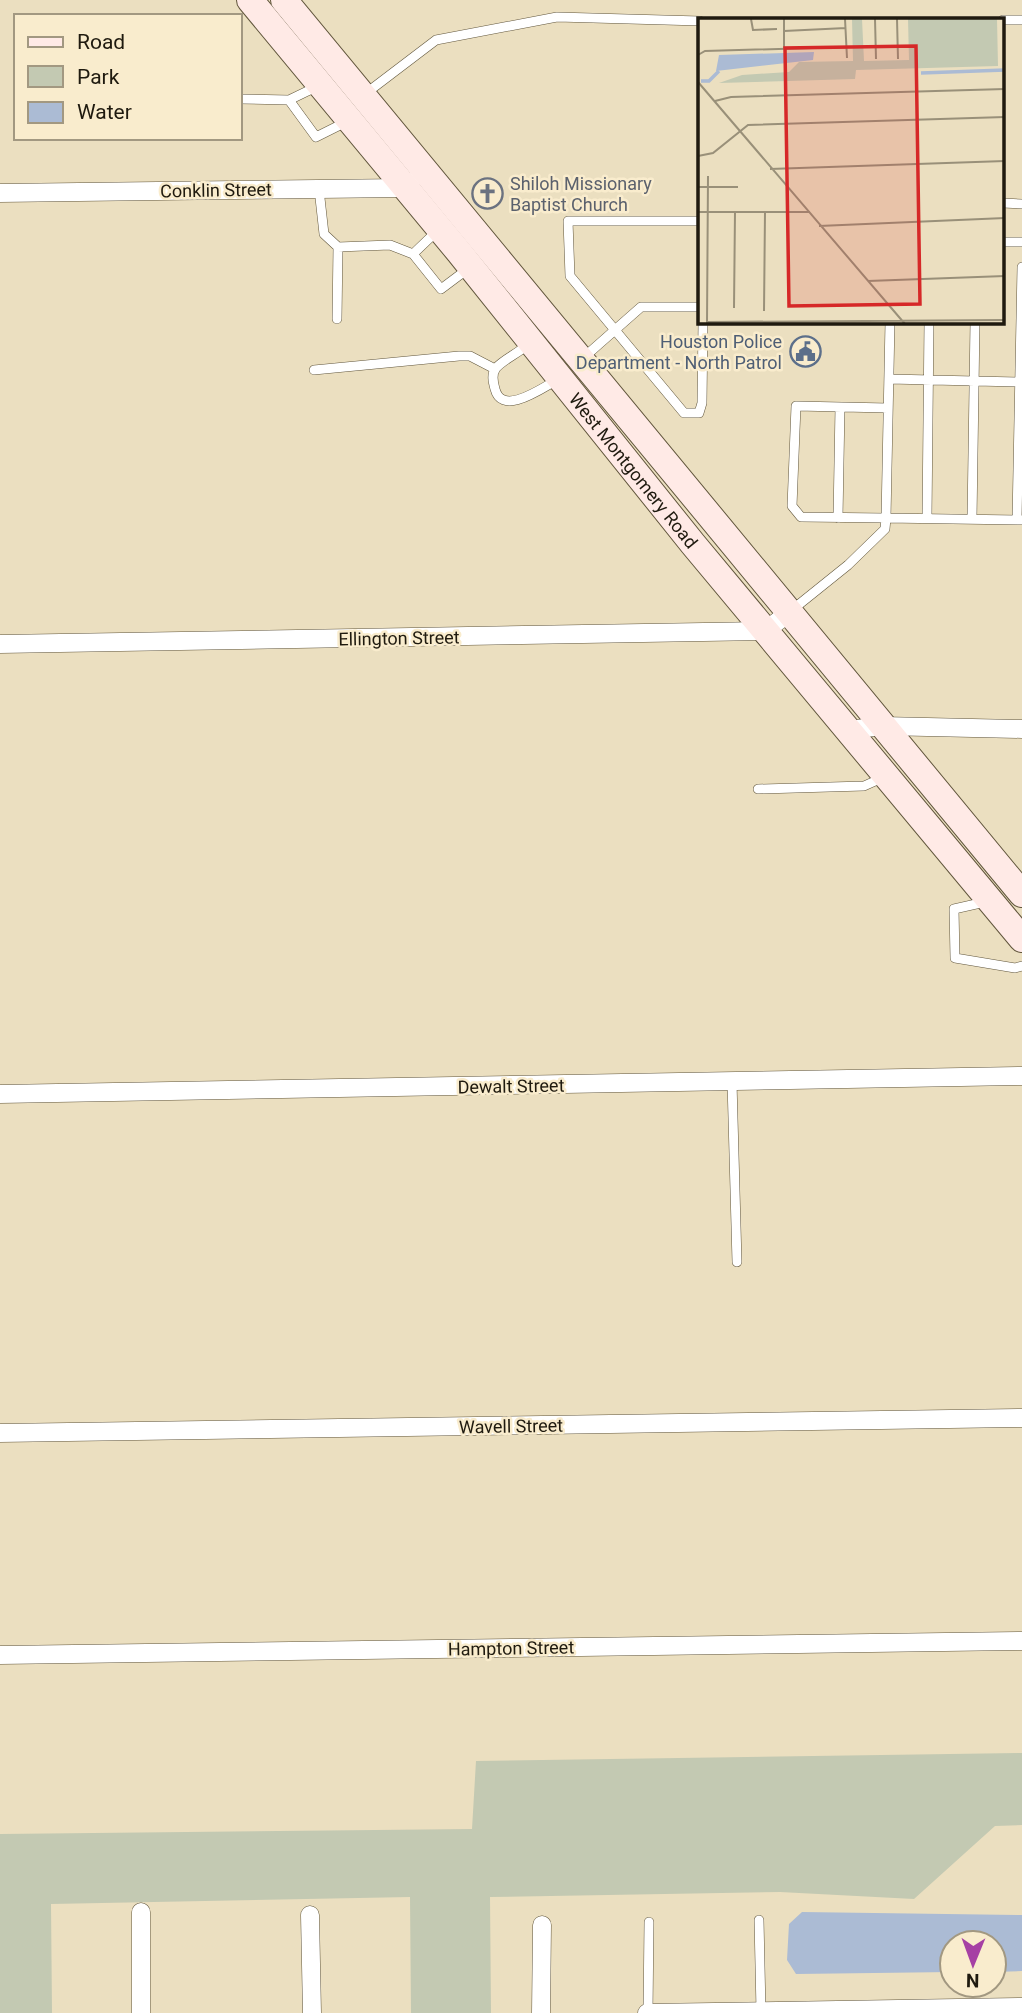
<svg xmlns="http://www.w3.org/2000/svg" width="1022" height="2013" viewBox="0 0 1022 2013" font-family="Roboto,sans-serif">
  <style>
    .green { fill: #c3c9b2 }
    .water { fill: #abbbd4 }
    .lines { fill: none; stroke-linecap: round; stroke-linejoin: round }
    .service-casing { stroke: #61563c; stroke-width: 10 }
    .minor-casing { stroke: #61563c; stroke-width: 19 }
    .secondary-casing { stroke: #61563c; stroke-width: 28 }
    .service { stroke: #fff; stroke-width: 9 }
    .minor { stroke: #fff; stroke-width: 18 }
    .secondary { stroke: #ffeae6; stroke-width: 26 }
    .labels { text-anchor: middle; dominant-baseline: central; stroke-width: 5; stroke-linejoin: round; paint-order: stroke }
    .worship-label { font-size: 18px; fill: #5b616d; stroke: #f9eccd; text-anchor: start }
    .street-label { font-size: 18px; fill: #1f1a0f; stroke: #f9eccd }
    .service-label { font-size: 18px; fill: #4e5e75; stroke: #f9eccd; text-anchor: end }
    .inset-river { fill: none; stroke: #abbbd4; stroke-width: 3.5 }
    .inset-road { fill: none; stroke: #999079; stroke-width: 2 }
    .view { fill: #d62828; fill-opacity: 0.15; stroke: #d62828; stroke-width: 3.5 }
    .inset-edge { fill: none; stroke: #1f1a0f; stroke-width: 3.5 }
  </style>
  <rect width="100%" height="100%" fill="#ebdfc0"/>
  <path class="green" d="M 1022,1753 L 1022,1825 L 995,1826 L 914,1899 L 780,1892 L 490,1897 L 491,2013 L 411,2013 L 410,1897 L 51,1904 L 52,2013 L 0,2013 L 0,1834 L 472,1829 L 476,1761 Z"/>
  <path class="water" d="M 802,1912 L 1022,1915 L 1022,1971 L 994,1972 L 994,1943 L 952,1943 L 952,1972 L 796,1974 L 787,1960 L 789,1924 Z"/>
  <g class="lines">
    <defs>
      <path id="service" d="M 1003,20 L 1022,20
        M 365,94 L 436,40 L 557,17 L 700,21
        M 240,99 L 289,100 L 318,86
        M 289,100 L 316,137 L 346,122
        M 319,189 L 324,234 L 338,247 L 390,245 L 413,254
        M 1003,203 L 1022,204
        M 700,221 L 568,221 L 570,276 L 684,413 L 699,413 L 702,403 L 703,322
        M 437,231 L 413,254 L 441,289 L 469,268
        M 1003,242 L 1022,242
        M 337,319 L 338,247
        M 528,344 C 519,353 504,359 496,368 C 491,374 493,382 495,389 C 502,417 542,388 557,380
        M 582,359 L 641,307 L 700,307
        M 314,370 L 459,356 L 470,356 L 495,369
        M 889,379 L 1022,382
        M 888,408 L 796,406 L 792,506 L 801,517 L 886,518 L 890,322
        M 838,518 L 840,407
        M 927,518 L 929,322
        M 972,519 L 975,322
        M 1017,520 L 1022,267
        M 792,610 L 848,565 L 885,529 L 886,518 L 1022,520
        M 758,789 L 864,786 L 882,778
        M 985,902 L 954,909 L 955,958 L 1015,968 L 1022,966
        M 732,1082 L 737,1262
        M 759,1920 L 761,2011
        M 648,2013 L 649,1922"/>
      <path id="minor" d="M 0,193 L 403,188 L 411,182
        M 0,644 L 765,631 L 791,611
        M 849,730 L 882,726 L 1022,729
        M 0,1094 L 1022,1076
        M 0,1433 L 1022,1418
        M 0,1655 L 1022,1641
        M 141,1912 L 141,2013
        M 310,1915 L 312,2013
        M 541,2013 L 542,1925
        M 647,2013 L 1022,2007"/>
      <g id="secondary">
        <path id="s1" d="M 250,0 L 459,252 L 693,544 L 1022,939"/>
        <path d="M 284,0 L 1022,894"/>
      </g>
    </defs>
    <use href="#service" class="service-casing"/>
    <use href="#minor" class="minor-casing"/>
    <use href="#secondary" class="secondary-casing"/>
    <use href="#service" class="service"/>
    <use href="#minor" class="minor"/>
    <use href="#secondary" class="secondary"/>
  </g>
  <defs>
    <symbol id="church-ring" viewBox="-11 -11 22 22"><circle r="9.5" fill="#f9eccd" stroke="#6b7280" stroke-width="1.5"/><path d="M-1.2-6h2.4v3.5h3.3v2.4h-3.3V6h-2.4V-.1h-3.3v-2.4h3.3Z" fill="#6b7280"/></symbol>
    <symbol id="civic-ring" viewBox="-11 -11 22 22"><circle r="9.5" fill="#f9eccd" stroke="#5c6f8a" stroke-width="1.5"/><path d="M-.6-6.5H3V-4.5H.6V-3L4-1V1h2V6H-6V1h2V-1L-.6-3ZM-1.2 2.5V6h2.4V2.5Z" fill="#5c6f8a"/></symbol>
  </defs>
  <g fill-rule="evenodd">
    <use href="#church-ring" x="470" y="176" width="35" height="35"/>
    <use href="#civic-ring" x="788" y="334" width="35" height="35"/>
  </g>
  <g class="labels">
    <g class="worship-label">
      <text x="510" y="183">Shiloh Missionary<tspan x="510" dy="21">Baptist Church</tspan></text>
    </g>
    <g class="street-label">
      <text transform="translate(216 190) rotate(-1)">Conklin Street</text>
      <text stroke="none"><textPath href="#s1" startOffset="607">West Montgomery Road</textPath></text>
      <text transform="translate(399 638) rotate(-1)">Ellington Street</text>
      <text transform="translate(511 1086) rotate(-1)">Dewalt Street</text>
      <text transform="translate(511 1426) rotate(-1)">Wavell Street</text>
      <text transform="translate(511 1648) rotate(-1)">Hampton Street</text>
    </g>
    <g class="service-label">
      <text x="782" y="341">Houston Police<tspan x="782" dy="21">Department - North Patrol</tspan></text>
    </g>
  </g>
  <g transform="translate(698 18)">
    <rect width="306" height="306" fill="#ebdfc0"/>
    <path d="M 154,1 L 164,1 L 166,43 L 211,42 L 210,1 L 299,1 L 300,48 L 158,52 L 157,61 L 21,65 L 44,57 L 91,54 L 101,44 L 155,43 Z" fill="#c3c9b2"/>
    <path d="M 116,34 L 115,42 L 18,53 L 21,37 Z" fill="#abbbd4"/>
    <path class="inset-river" d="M 223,55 L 307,52M 3,63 L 11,63 L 21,53"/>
    <path class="inset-road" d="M 53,1 L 55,12 L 79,11M 86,1 L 86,31M 147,1 L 149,40M 177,1 L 178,41M 199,1 L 200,41M 86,13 L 148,10M 0,37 L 7,33 L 148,29M 0,64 L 207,306M 17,83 L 33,79 L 307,71M 0,138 L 15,135 L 50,107 L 307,99M 72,151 L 307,143M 0,169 L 40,169M 0,194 L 112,194M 121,208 L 307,200M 170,263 L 307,258M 36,290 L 37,194M 66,293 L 67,194M 9,304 L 307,302M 9,305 L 10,158"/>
    <path class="view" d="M 218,28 L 222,286 L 91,288 L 87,30 Z"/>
    <rect width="306" height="306" class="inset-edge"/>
  </g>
  <rect x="14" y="14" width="228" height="126" fill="#f9eccd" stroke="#a29881" stroke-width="2"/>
  <rect x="28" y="37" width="35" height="10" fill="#ffeae6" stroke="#a29881" stroke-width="2"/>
  <text x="77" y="49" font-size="21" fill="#1f1a0f">Road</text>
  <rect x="28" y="66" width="35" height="21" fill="#c3c9b2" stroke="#a29881" stroke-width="2"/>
  <text x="77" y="84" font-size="21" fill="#1f1a0f">Park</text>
  <rect x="28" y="102" width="35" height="21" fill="#abbbd4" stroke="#a29881" stroke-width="2"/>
  <text x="77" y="119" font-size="21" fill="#1f1a0f">Water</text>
  <g transform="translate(973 1964) rotate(181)"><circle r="33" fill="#f9eccd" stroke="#a29881" stroke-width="2"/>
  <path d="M0-5L12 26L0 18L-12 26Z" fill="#a640a4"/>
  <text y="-10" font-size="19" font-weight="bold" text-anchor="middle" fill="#1f1a0f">N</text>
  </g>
</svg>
